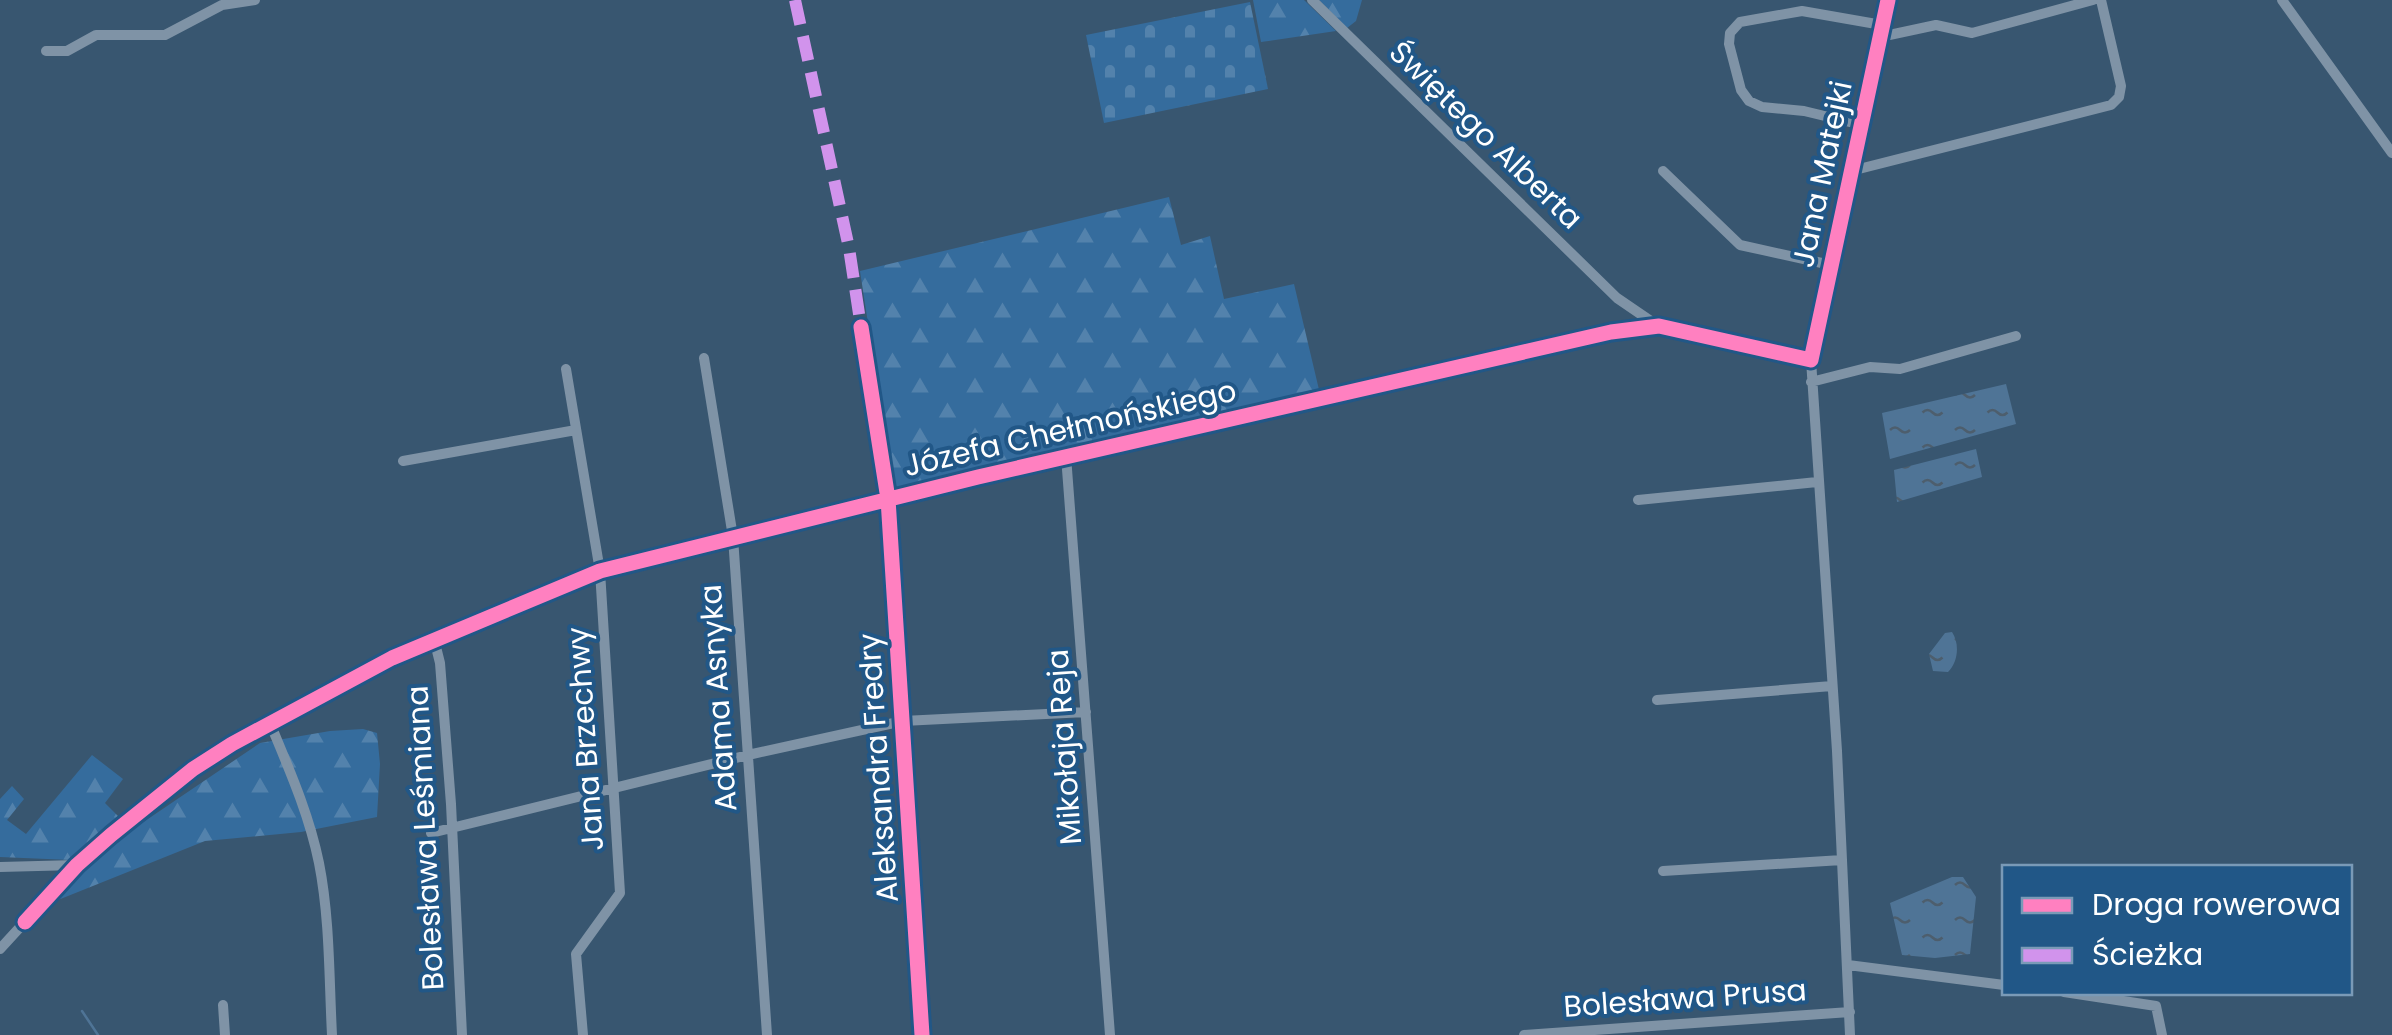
<svg xmlns="http://www.w3.org/2000/svg" width="2392" height="1035" viewBox="0 0 2392 1035" font-family="Poppins,sans-serif">
  <style>
    .forest { fill: url(#forest-firs) }
    .cemetery { fill: url(#cemetery-stones) }
    .water { fill: url(#water-ripples) }
    .lines { fill: none; stroke-linecap: round; stroke-linejoin: round }
    .stream { stroke: #4f7496; stroke-width: 2.5 }
    .minor { stroke: #7f93a6; stroke-width: 10 }
    .quiet { stroke: #d193ec; stroke-width: 12; stroke-dasharray: 25 12; stroke-linecap: butt }
    .cycleway-casing { stroke: #215787; stroke-width: 21 }
    .cycleway { stroke: #ff80c0; stroke-width: 15 }
    .labels { text-anchor: middle; dominant-baseline: central; stroke-width: 8; stroke-linejoin: round; paint-order: stroke }
    .street-label { font-size: 30px; fill: #fff; stroke: #215787 }
  </style>
  <defs>
    <pattern id="forest-firs" width="22" height="20" patternUnits="userSpaceOnUse" patternTransform="scale(2.5)"><rect width="22" height="20" fill="#356c9d"/><path d="M5 1l3.5 6h-7zM16 11l3.5 6h-7z" fill="#5382ac"/></pattern>
    <pattern id="cemetery-stones" width="16" height="16" patternUnits="userSpaceOnUse" patternTransform="scale(2.5)"><rect width="16" height="16" fill="#356c9d"/><path d="M2 7V4a2 2 0 0 1 4 0v3zM10 15v-3a2 2 0 0 1 4 0v3z" fill="#5382ac"/></pattern>
    <pattern id="water-ripples" width="26" height="14" patternUnits="userSpaceOnUse" patternTransform="scale(2.5)"><rect width="26" height="14" fill="#4f7496"/><path d="M2 4q2-2 4 0t4 0M15 11q2-2 4 0t4 0" fill="none" stroke="#4d5e6d"/></pattern>
  </defs>
  <rect width="100%" height="100%" fill="#385670"/>
  <path class="forest" d="M 1253,0 L 1304,0 L 1336,31 L 1261,42 Z
    M 1319,0 L 1362,0 L 1356,21 L 1347,28 Z
    M 1169,197 L 1181,245 L 1210,236 L 1224,299 L 1294,284 L 1320,394 L 894,493 L 860,271 Z
    M 363,729 L 377,733 L 380,764 L 377,817 L 301,832 L 205,841 L 53,902 L 117,840 L 260,743 L 330,731 Z
    M 92,755 L 123,779 L 105,803 L 118,816 L 71,860 L 0,857 L 0,799 L 12,786 L 24,799 L 7,820 L 26,834 Z"/>
  <path class="cemetery" d="M 1250,2 L 1268,89 L 1104,123 L 1086,35 Z"/>
  <path class="water" d="M 2006,384 L 2016,424 L 1890,459 L 1882,413 Z
    M 1976,449 L 1982,477 L 1897,502 L 1894,470 Z
    M 1952,632 C 1960,644 1958,662 1948,672 L 1933,671 L 1929,654 L 1945,633 Z
    M 1952,877 L 1963,877 L 1976,897 L 1970,954 L 1935,958 L 1902,955 L 1890,903 Z"/>
  <g class="lines">
    <path class="stream" d="M 82,1011 L 98,1035"/>
    <path class="minor" d="M 1312,0 L 1617,298 L 1658,326
      M 2282,0 L 2392,153
      M 1880,37 L 1936,25 L 1972,33 L 2093,0
      M 46,51 L 67,51 L 96,35 L 165,35 L 222,5 L 255,0
      M 1862,125 L 1804,111 L 1762,107 L 1749,101 L 1741,90 L 1729,44 L 1730,33 L 1740,22 L 1802,11 L 1882,25
      M 1663,171 L 1740,245 L 1831,265
      M 1851,171 L 2111,105 L 2119,97 L 2121,86 L 2101,0
      M 861,327 L 888,499 L 922,1035
      M 704,358 L 733,537 L 767,1035
      M 566,369 L 600,571 L 620,893 L 576,954 L 583,1035
      M 1811,382 L 1870,367 L 1900,369 L 2016,336
      M 1066,456 L 1110,1035
      M 403,461 L 576,430
      M 1638,500 L 1817,482
      M 434,639 L 440,663 L 451,804 L 462,1035
      M 1657,700 L 1832,686
      M 270,723 C 289,769 309,814 319,863 C 330,919 329,978 332,1035
      M 431,833 L 748,755 L 903,721 L 1086,712
      M 0,867 L 76,865
      M 1663,871 L 1842,860
      M 0,949 L 77,865 L 193,769 L 270,723 L 392,658 L 600,571 L 978,477 L 1611,332 L 1659,326 L 1811,360
      M 1848,965 L 2004,985
      M 2064,992 L 2156,1006 L 2162,1035
      M 223,1005 L 225,1035
      M 1524,1035 L 1850,1012
      M 1850,1035 L 1837,751 L 1811,360 L 1888,0"/>
    <path class="quiet" d="M 795,0 L 849,248 L 861,327"/>
    <defs>
      <path id="cycleway" d="M 861,327 L 888,499 L 922,1035
        M 25,922 L 77,865 L 111,835 L 193,769 L 232,744 L 392,658 L 600,571 L 978,477 L 1611,332 L 1659,326 L 1811,360 L 1888,0"/>
    </defs>
    <use href="#cycleway" class="cycleway-casing"/>
    <use href="#cycleway" class="cycleway"/>
  </g>
  <g class="labels">
    <g class="street-label">
      <text transform="translate(1486 135) rotate(44)">Świętego Alberta</text>
      <text transform="translate(1822 174) rotate(-78)">Jana Matejki</text>
      <text transform="translate(1070 428) rotate(-13)">Józefa Chełmońskiego</text>
      <text transform="translate(718 698) rotate(-94)">Adama Asnyka</text>
      <text transform="translate(585 739) rotate(-94)">Jana Brzechwy</text>
      <text transform="translate(1064 747) rotate(-94)">Mikołaja Reja</text>
      <text transform="translate(878 768) rotate(-94)">Aleksandra Fredry</text>
      <text transform="translate(425 838) rotate(-93)">Bolesława Leśmiana</text>
      <text transform="translate(1685 998) rotate(-4)">Bolesława Prusa</text>
    </g>
  </g>
  <rect x="2002" y="865" width="350" height="130" fill="#215787" stroke="#7a9ab7" stroke-width="2.5"/>
  <rect x="2022" y="898" width="50" height="15" fill="#ff80c0" stroke="#7a9ab7" stroke-width="2.5"/>
  <text x="2092" y="915" font-size="30" fill="#ffffff">Droga rowerowa</text>
  <rect x="2022" y="948" width="50" height="15" fill="#d193ec" stroke="#7a9ab7" stroke-width="2.5"/>
  <text x="2092" y="965" font-size="30" fill="#ffffff">Ścieżka</text>
</svg>
